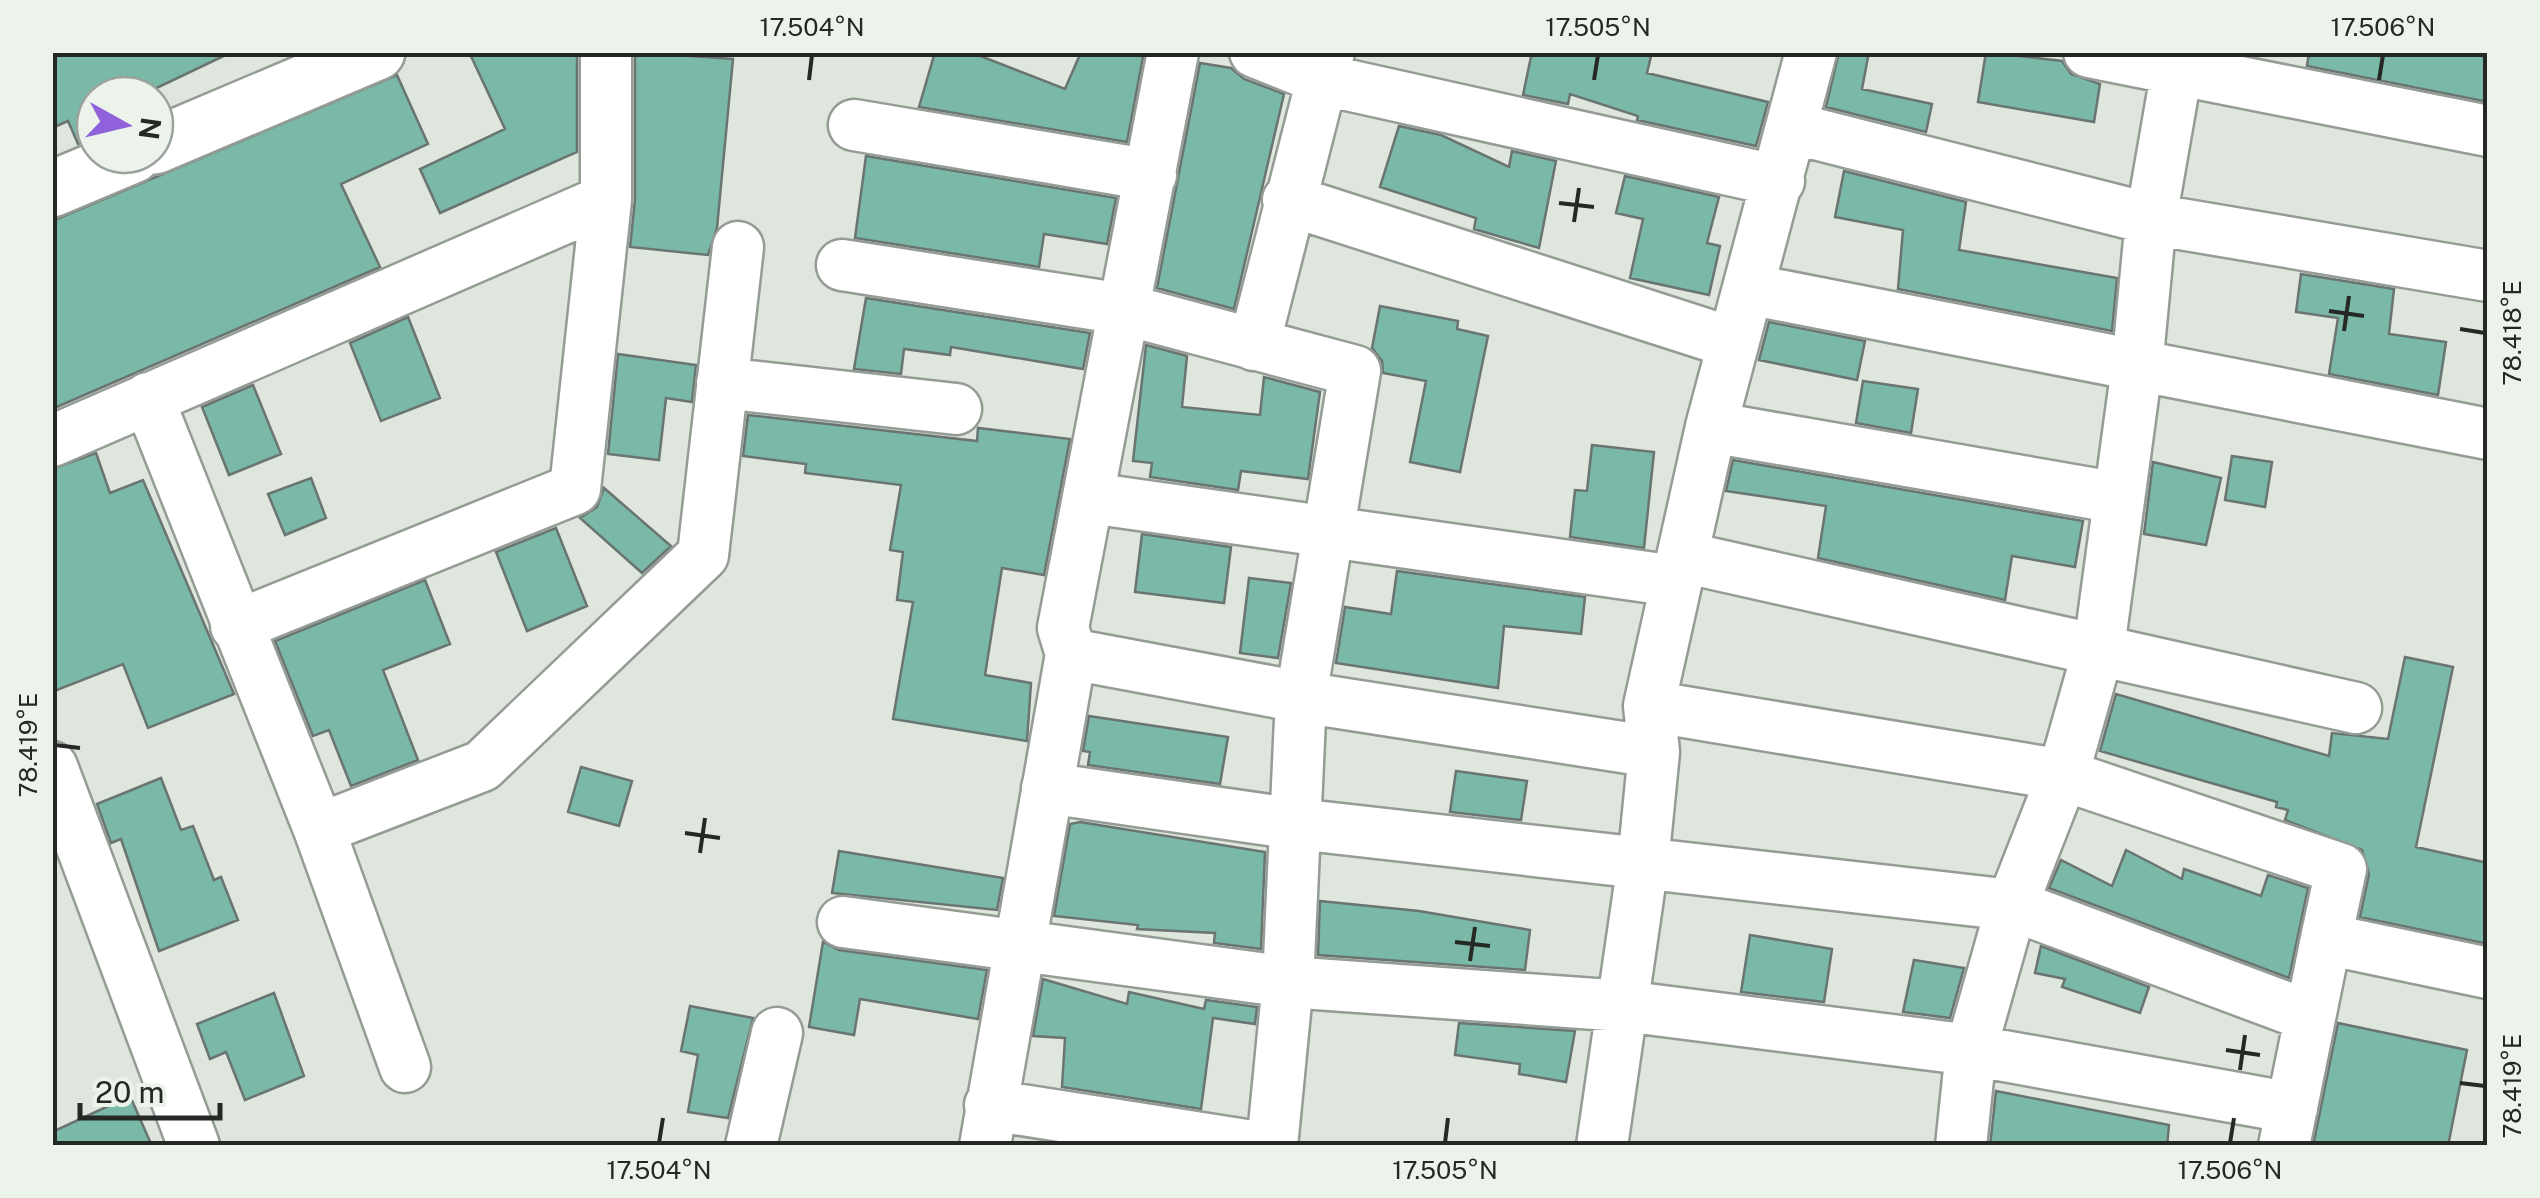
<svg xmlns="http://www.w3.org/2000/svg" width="2540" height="1198" viewBox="0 0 2540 1198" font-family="'Public Sans',sans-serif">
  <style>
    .building { fill: #7ab8a7; stroke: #6a7471; stroke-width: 2.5 }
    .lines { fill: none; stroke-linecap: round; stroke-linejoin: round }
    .minor-casing { stroke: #949c94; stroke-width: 55 }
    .tertiary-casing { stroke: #949c94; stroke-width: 60 }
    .minor { stroke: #fff; stroke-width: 50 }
    .tertiary { stroke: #fff; stroke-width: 55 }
    .ticks { fill: none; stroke: #252825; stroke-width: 4 }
    .neatline { fill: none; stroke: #252825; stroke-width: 4 }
    .ticks-label { font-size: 25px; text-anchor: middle; fill: #252825 }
  </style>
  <rect width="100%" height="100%" fill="#dee6de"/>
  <path class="building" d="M 52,52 L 232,52 L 142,95 L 95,95 L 95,137 L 78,144 L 68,121 L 52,128 Z
    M 469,52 L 577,52 L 577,152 L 440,213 L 420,169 L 505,129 Z
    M 635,52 L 733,59 L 717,228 L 708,255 L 630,247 L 635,200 Z
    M 935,52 L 970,52 L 1065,89 L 1081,52 L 1134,52 L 1143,57 L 1127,142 L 919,107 Z
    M 1532,52 L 1652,52 L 1647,73 L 1768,102 L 1756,146 L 1637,120 L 1638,116 L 1570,94 L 1568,104 L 1523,95 Z
    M 1839,52 L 1869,52 L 1862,89 L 1932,104 L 1926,132 L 1826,107 Z
    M 1986,52 L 2062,61 L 2071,74 L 2100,84 L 2094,122 L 1978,102 Z
    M 2309,52 L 2488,52 L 2488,102 L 2307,66 Z
    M 1200,63 L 1231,68 L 1244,79 L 1284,94 L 1234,309 L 1157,288 Z
    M 397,75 L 428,144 L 341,184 L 380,267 L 52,409 L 52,221 Z
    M 1399,126 L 1441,135 L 1509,167 L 1512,151 L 1556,161 L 1539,248 L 1474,229 L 1476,218 L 1380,187 Z
    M 866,156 L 1116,198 L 1107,244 L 1044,234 L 1039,267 L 855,238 Z
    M 1844,171 L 1966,202 L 1959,250 L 2117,278 L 2112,331 L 1898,289 L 1903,230 L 1835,217 Z
    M 1625,176 L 1719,197 L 1707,243 L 1720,246 L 1709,295 L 1630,278 L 1643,219 L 1616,213 Z
    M 2301,274 L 2394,289 L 2389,334 L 2446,342 L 2438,395 L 2329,374 L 2338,318 L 2296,312 Z
    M 866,298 L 1090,333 L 1083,369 L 951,347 L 950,355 L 904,349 L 901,374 L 854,369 Z
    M 1380,306 L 1458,321 L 1457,329 L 1488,336 L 1460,472 L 1410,462 L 1426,381 L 1383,373 L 1382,361 L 1372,348 Z
    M 408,317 L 440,398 L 381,421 L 350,343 Z
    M 1769,322 L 1865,341 L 1857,380 L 1759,360 Z
    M 1146,345 L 1187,356 L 1182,407 L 1260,415 L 1264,377 L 1320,392 L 1308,479 L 1241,471 L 1238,490 L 1150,477 L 1152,463 L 1133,461 Z
    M 618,354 L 696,365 L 692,402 L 666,398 L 659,460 L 608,454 Z
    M 1863,381 L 1918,389 L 1911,433 L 1856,423 Z
    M 253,385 L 281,454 L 229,475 L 202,407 Z
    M 748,415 L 977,441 L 978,428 L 1070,439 L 1044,575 L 1002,568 L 985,675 L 1031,683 L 1027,741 L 893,719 L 913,602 L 897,600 L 903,552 L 890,550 L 901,485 L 805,473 L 806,464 L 743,456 Z
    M 1592,445 L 1654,452 L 1644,548 L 1570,537 L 1575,490 L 1587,491 Z
    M 96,453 L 110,493 L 143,480 L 234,694 L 148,728 L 123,664 L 52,692 L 52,469 Z
    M 2232,456 L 2272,462 L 2265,507 L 2225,500 Z
    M 1733,460 L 2083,521 L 2075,567 L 2012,556 L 2005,600 L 1818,558 L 1826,506 L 1726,491 Z
    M 2153,462 L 2221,478 L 2206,545 L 2144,534 Z
    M 311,478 L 326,518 L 285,535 L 268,494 Z
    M 604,488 L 671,546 L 642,573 L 580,518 L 597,507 Z
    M 556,528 L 587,606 L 527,631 L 496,552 Z
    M 1142,534 L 1231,547 L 1224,603 L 1135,592 Z
    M 1397,571 L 1585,597 L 1581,634 L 1504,626 L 1498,688 L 1336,663 L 1345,607 L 1391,614 Z
    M 1249,578 L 1291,583 L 1278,658 L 1240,653 Z
    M 425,580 L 450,644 L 383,670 L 418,760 L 351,786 L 329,730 L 313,736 L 275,641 Z
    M 2405,657 L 2453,667 L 2416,847 L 2488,863 L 2488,944 L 2360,917 L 2369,874 L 2362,850 L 2285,820 L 2288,810 L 2276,807 L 2277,802 L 2100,751 L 2116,694 L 2329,756 L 2332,733 L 2388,739 Z
    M 1089,716 L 1228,737 L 1220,784 L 1088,765 L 1090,752 L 1083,751 Z
    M 581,767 L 632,781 L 619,826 L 568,812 Z
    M 1456,771 L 1527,781 L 1521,820 L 1450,812 Z
    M 161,778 L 181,830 L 193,826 L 214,880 L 221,877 L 238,920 L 159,951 L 121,839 L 111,843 L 97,804 Z
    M 1080,822 L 1265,852 L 1261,949 L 1214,943 L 1215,933 L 1137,929 L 1138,925 L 1054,916 L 1070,824 Z
    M 2126,850 L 2182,879 L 2184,869 L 2261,896 L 2268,875 L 2308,888 L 2289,978 L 2049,888 L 2061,860 L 2112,886 Z
    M 839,851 L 1003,878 L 997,910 L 832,893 Z
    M 1320,901 L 1419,911 L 1530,930 L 1525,970 L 1318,955 Z
    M 1750,935 L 1832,949 L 1824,1002 L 1741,992 Z
    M 823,942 L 839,950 L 987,970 L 978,1019 L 860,999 L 854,1035 L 809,1027 Z
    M 2041,946 L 2149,987 L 2140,1013 L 2062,987 L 2065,979 L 2035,973 Z
    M 1914,960 L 1964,968 L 1950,1018 L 1903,1012 Z
    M 1043,979 L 1127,1004 L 1129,992 L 1204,1009 L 1206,1000 L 1257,1007 L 1255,1024 L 1213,1018 L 1201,1109 L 1062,1087 L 1065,1038 L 1033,1036 Z
    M 274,993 L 304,1076 L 245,1100 L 226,1052 L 210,1059 L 197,1024 Z
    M 690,1006 L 753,1018 L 728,1118 L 688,1112 L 698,1055 L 681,1051 Z
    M 1459,1023 L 1575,1031 L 1566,1082 L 1519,1074 L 1520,1064 L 1455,1055 Z
    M 2338,1023 L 2467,1050 L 2448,1146 L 2313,1146 Z
    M 1996,1091 L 2169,1125 L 2167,1146 L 1990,1146 Z
    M 130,1096 L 152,1146 L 52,1146 L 52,1132 Z"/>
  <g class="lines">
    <defs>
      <path id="minor" d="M 1255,52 L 1325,80 L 1779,181
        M 2089,52 L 2488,131
        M 854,125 L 1151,175
        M 1792,128 L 2151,219 L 2488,276
        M 1288,200 L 1733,343
        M 842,265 L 1123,309 L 1355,371 L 1301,697 L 1288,982 L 1272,1146
        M 1748,289 L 2488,434
        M 1254,345 L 1329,52
        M 722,383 L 956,409
        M 148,398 L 319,829 L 405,1067
        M 1711,427 L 2119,498
        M 52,441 L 606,200
        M 1090,498 L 1675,581
        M 1683,557 L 2356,708
        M 236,626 L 575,489 L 606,200 L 606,52
        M 1071,654 L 1301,697 L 1654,752
        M 1649,706 L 2063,775 L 2341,869 L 2326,939 L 2488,973
        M 52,767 L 194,1146
        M 1047,788 L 1297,824 L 2012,905 L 2309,1016
        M 319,829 L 482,766 L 703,555 L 738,247
        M 843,922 L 1288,982 L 1623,1006 L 1971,1050 L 2292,1108
        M 990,1105 L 1252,1146
        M 751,1146 L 777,1033
        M 985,1146 L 1071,654 L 1063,628 L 1173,52
        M 1602,1146 L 1643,863 L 1654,752 L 1649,706 L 1711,427 L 1811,52
        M 1961,1146 L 1971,1050 L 2012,905 L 2063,775 L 2099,648 L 2137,367 L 2151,219 L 2180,52
        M 2284,1146 L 2326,939"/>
      <path id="tertiary" d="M 155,146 L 377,52
        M 52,189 L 133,155"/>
    </defs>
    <use href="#minor" class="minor-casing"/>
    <use href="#tertiary" class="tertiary-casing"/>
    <use href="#minor" class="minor"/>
    <use href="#tertiary" class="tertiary"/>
  </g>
  <path class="ticks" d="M 809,80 L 812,55M 1594,80 L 1598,55M 2379,80 L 2383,55M 1559,203 L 1594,207M 1574,222 L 1579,188M 2329,311 L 2364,316M 2460,329 L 2485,333M 2344,331 L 2349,296M 55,745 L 80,748M 685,833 L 720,838M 700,853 L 705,818M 1455,942 L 1490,946M 1470,961 L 1475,927M 2226,1050 L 2260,1055M 2240,1070 L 2245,1035M 2460,1083 L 2485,1086M 659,1143 L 663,1118M 1445,1143 L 1448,1118M 2230,1143 L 2234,1118"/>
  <rect width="2540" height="1198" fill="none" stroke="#ebf3eb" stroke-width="110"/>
  <g transform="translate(125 125) rotate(98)"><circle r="48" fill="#ebf3eb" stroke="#9ca29c" stroke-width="2.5"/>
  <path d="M0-8L18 38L0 25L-18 38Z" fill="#8f61db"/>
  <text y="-15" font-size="28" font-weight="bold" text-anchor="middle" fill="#252825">N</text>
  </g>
  <path d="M80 1103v15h140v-15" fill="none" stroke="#252825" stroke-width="5"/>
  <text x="95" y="1103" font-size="30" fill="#252825" stroke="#ebf3eb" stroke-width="8" paint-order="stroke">20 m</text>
  <rect x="55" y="55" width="2430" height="1088" class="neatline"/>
  <g class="ticks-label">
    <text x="812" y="36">17.504°N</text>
    <text x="1598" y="36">17.505°N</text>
    <text x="2383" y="36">17.506°N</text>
    <text transform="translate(2512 333) rotate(-90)" y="9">78.418°E</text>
    <text transform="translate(28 745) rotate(-90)" y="9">78.419°E</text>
    <text transform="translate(2512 1086) rotate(-90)" y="9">78.419°E</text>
    <text x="659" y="1179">17.504°N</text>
    <text x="1445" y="1179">17.505°N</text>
    <text x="2230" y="1179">17.506°N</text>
  </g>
</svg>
